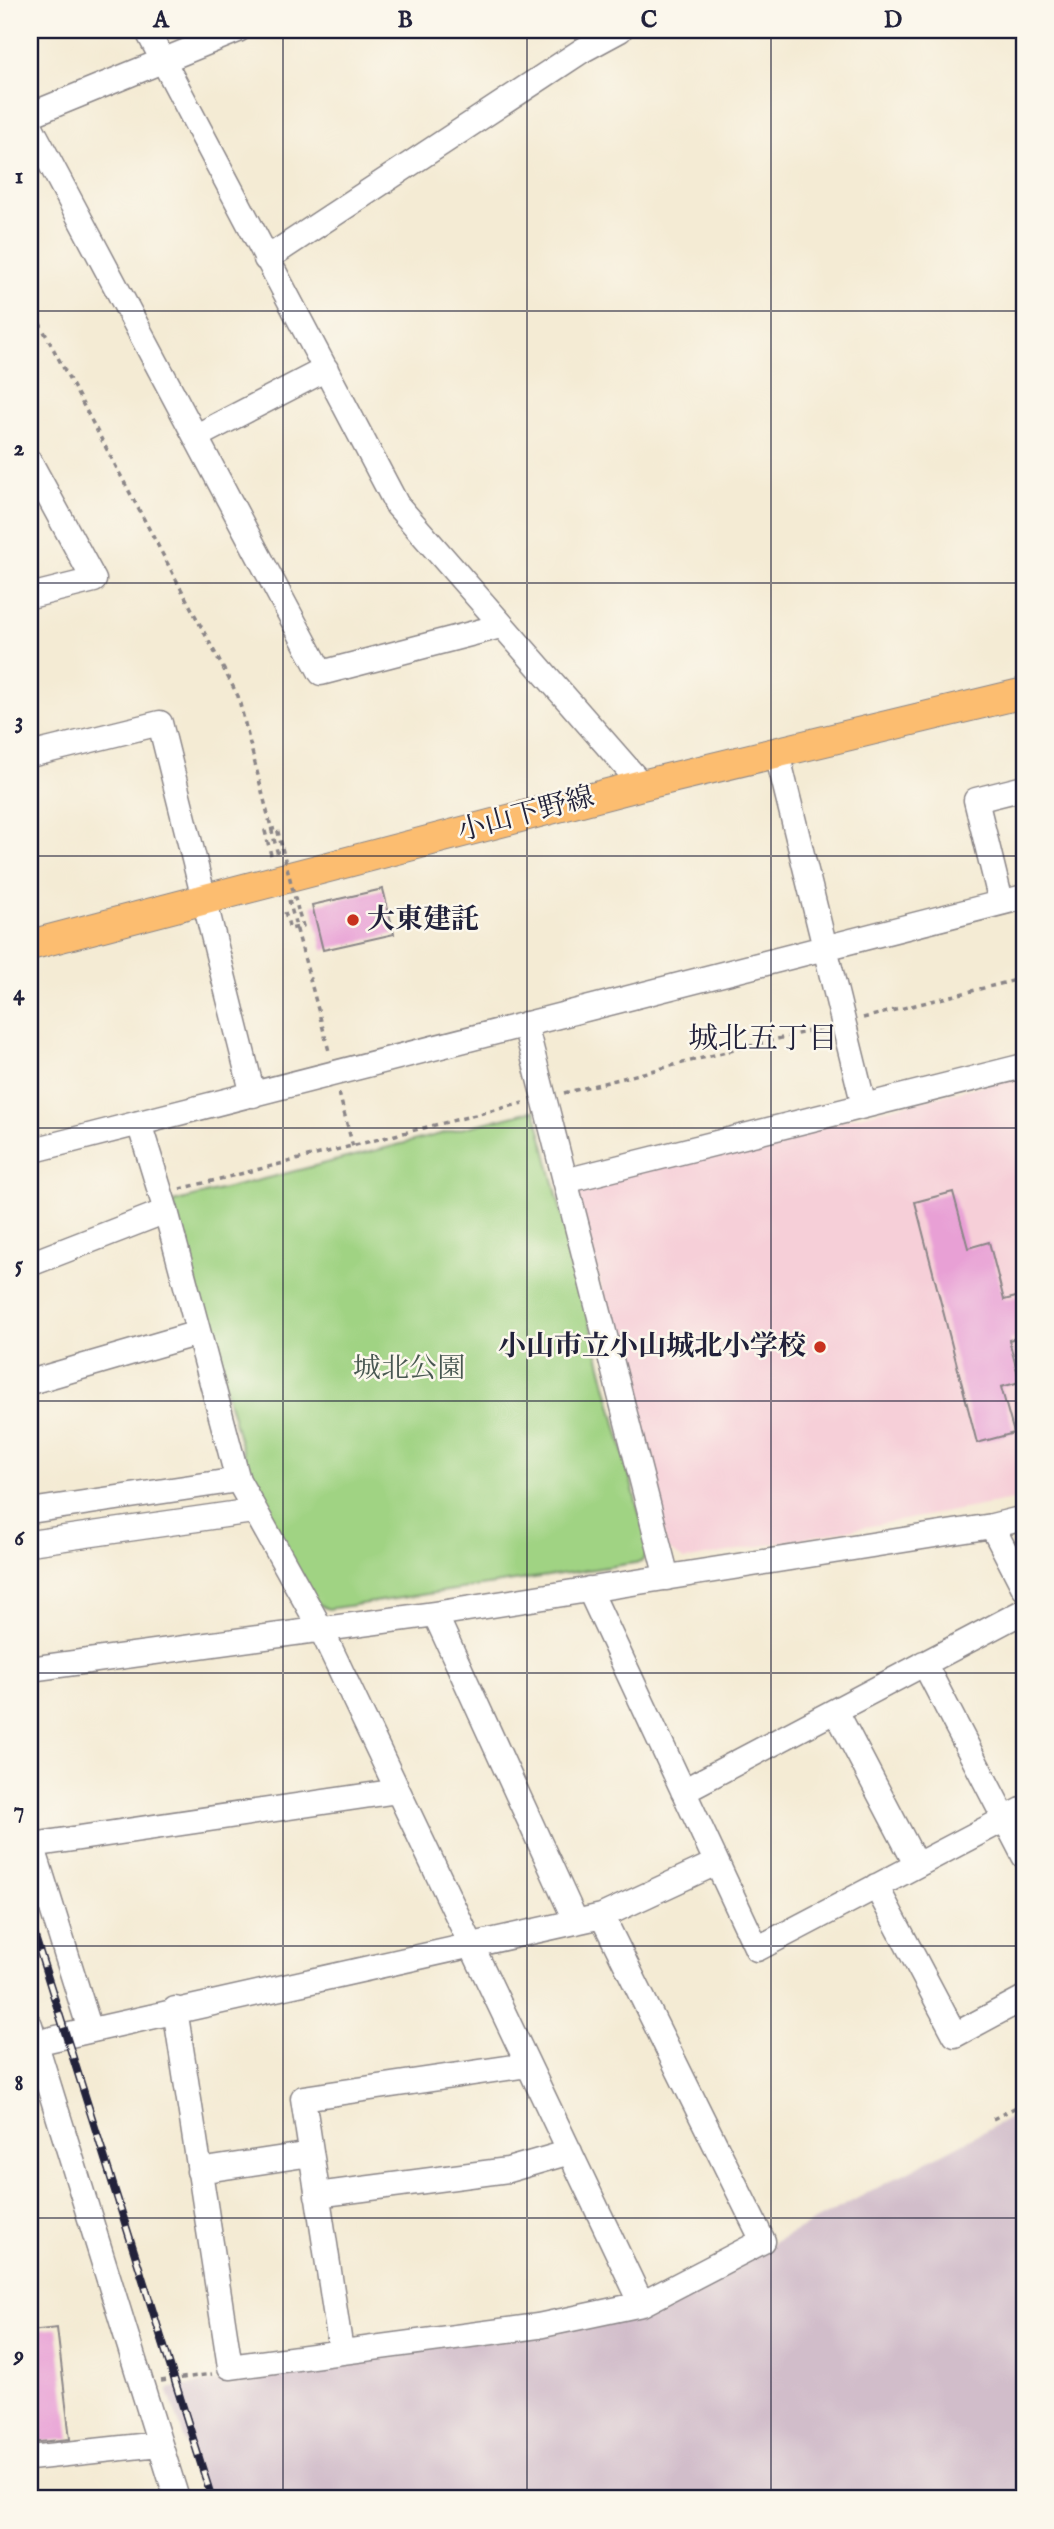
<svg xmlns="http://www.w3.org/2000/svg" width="1054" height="2529" viewBox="0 0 1054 2529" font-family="'IM FELL English','Noto Serif JP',serif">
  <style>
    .built { fill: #f6cfd8 }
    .industrial { fill: #d1bdca }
    .green { fill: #a0d383; stroke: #617a5f; stroke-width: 2 }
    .building { fill: #e8a0d5 }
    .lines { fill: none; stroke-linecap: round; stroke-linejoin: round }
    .minor-casing { stroke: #8b8688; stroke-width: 27 }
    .major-casing { stroke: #8b8688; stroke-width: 32 }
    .path { stroke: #8b8688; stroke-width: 3.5; stroke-dasharray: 5 5; stroke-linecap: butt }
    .minor { stroke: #fff; stroke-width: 24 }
    .major { stroke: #fcbd6f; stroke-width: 30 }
    .rail-casing { stroke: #22223b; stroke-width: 8 }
    .rail { stroke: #fbf7ec; stroke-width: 5; stroke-dasharray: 16; stroke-linecap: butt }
    .path-bridge { stroke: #8b8688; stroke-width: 3.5; stroke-dasharray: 5 5; stroke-linecap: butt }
    .grid { fill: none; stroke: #22223b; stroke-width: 2; stroke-opacity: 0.55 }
    .poi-dot { fill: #c8321e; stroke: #fbf7ec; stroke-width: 2.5 }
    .labels { text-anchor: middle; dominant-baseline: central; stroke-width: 5; stroke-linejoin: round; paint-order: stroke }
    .street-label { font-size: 28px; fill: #22223b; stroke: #fbf7ec }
    .poi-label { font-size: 28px; font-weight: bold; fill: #22223b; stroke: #fbf7ec; text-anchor: start }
    .park-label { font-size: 28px; fill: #485751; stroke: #fbf7ec }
    .neighbourhood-label { font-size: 30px; fill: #22223b; stroke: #fbf7ec }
    .neatline { fill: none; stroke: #22223b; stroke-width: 2.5 }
    .grid-label { font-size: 23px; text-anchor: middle; font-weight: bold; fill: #22223b }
  </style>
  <rect width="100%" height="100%" fill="#fbf7ec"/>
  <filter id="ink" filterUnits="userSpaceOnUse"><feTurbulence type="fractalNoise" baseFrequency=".0143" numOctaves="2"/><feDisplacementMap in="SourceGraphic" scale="14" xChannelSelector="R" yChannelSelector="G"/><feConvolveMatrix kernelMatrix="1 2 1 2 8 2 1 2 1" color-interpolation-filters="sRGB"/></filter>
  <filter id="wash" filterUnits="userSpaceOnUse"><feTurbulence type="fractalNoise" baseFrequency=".00686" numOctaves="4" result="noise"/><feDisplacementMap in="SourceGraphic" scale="28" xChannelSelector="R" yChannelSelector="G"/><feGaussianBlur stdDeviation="1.57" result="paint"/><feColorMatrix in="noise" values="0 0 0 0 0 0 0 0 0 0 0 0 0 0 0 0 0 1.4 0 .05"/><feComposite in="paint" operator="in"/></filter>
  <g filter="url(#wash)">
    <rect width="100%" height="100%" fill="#f4ebd4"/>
    <path class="built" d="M 1024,1075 L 1024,1498 L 684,1560 L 667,1548 L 578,1195 L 587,1184 Z"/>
    <path class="industrial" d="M 1024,2110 L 1024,2499 L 206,2499 L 167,2389 L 639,2314 Z"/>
    <path class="green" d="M 535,1110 L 649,1551 L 641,1562 L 328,1609 L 317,1604 L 255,1496 L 173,1202 Z"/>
    <g id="blocks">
      <path class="building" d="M 383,889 L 394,934 L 323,950 L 312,905 Z
        M 953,1192 L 968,1248 L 989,1242 L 1004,1300 L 1024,1295 L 1024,1336 L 1009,1340 L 1020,1382 L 1001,1387 L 1014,1433 L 977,1443 L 915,1202 Z
        M 57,2328 L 70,2439 L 30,2443 L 30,2331 Z"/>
    </g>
  </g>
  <g filter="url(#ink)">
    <use href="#blocks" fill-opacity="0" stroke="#8b8688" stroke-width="2"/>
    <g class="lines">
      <defs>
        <path id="minor" d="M 147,30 L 397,505 L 642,785
          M 30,115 L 238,30
          M 30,125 L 321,673 L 501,626
          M 266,259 L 583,50 L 620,30
          M 197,436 L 326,369
          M 30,462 L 94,580 L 30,596
          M 777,753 L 864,1106
          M 30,755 L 160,723 L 253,1095
          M 1001,902 L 976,800 L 1024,788
          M 525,1024 L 667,1578
          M 139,1123 L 166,1211 L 238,1480 L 321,1629 L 642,2304
          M 30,1151 L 1024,897
          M 565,1181 L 1024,1066
          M 30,1264 L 166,1211
          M 30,1382 L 198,1333
          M 30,1511 L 238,1480
          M 992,1526 L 1024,1588
          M 30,1543 L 253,1511
          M 589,1589 L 757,1949 L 1024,1809
          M 435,1614 L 576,1922
          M 924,1663 L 1024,1856
          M 30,1669 L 435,1614 L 992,1526 L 1024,1518
          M 836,1711 L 916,1864
          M 683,1791 L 1024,1611
          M 30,1838 L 90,2030
          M 32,1845 L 398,1791
          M 876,1886 L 955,2035 L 1024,1998
          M 175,2009 L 230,2367 L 538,2326 L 642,2304 L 763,2241 L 602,1916
          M 30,2025 L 177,2499
          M 30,2044 L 602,1916 L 716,1863
          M 199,2171 L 311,2154
          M 317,2195 L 508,2170 L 570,2152
          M 341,2351 L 303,2098 L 528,2065
          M 30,2458 L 159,2444"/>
        <path id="major" d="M 30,945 L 642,785 L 1024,693"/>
      </defs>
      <use href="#minor" class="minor-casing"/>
      <use href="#major" class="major-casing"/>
      <path class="path" d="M 30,305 L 238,696 L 278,855
        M 271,855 L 265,831 L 277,828 L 282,848
        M 289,900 L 329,1051
        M 285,912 L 290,929 L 303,926 L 298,910
        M 863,1018 L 1024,978
        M 339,1093 L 353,1147
        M 564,1093 L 825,1027
        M 180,1189 L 523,1103
        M 993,2119 L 1024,2103
        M 161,2381 L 212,2374"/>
      <use href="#minor" class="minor"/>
      <use href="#major" class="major"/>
      <defs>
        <path id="rail" d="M 30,1921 L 212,2499"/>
      </defs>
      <use href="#rail" class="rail-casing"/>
      <use href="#rail" class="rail"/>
      <path class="path-bridge" d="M 282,848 L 298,910"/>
    </g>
  </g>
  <path class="grid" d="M 283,30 L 283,2499M 527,30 L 527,2499M 771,30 L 771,2499M 30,311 L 1024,311M 30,583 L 1024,583M 30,856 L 1024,856M 30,1128 L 1024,1128M 30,1401 L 1024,1401M 30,1673 L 1024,1673M 30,1946 L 1024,1946M 30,2218 L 1024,2218"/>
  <g class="poi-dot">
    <circle cx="353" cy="920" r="7"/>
    <circle cx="820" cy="1347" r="7"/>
  </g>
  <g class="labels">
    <g class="street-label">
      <text transform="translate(526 815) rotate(-15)">小山下野線</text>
    </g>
    <g class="poi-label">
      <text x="367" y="920">大東建託</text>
      <text x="806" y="1347" text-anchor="end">小山市立小山城北小学校</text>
    </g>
    <g class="park-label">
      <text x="409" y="1369">城北公園</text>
    </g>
    <g class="neighbourhood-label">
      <text x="763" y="1040">城北五丁目</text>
    </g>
  </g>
  <rect width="1054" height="2529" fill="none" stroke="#fbf7ec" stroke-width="77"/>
  <rect x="38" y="38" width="978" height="2452" class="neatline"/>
  <g class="grid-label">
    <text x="161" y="27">A</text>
    <text x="405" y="27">B</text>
    <text x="649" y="27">C</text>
    <text x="893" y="27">D</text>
    <text x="19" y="183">1</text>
    <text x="19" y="455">2</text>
    <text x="19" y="728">3</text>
    <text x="19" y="1000">4</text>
    <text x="19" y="1272">5</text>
    <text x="19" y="1545">6</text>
    <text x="19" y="1817">7</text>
    <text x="19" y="2090">8</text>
    <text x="19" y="2362">9</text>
  </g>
</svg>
